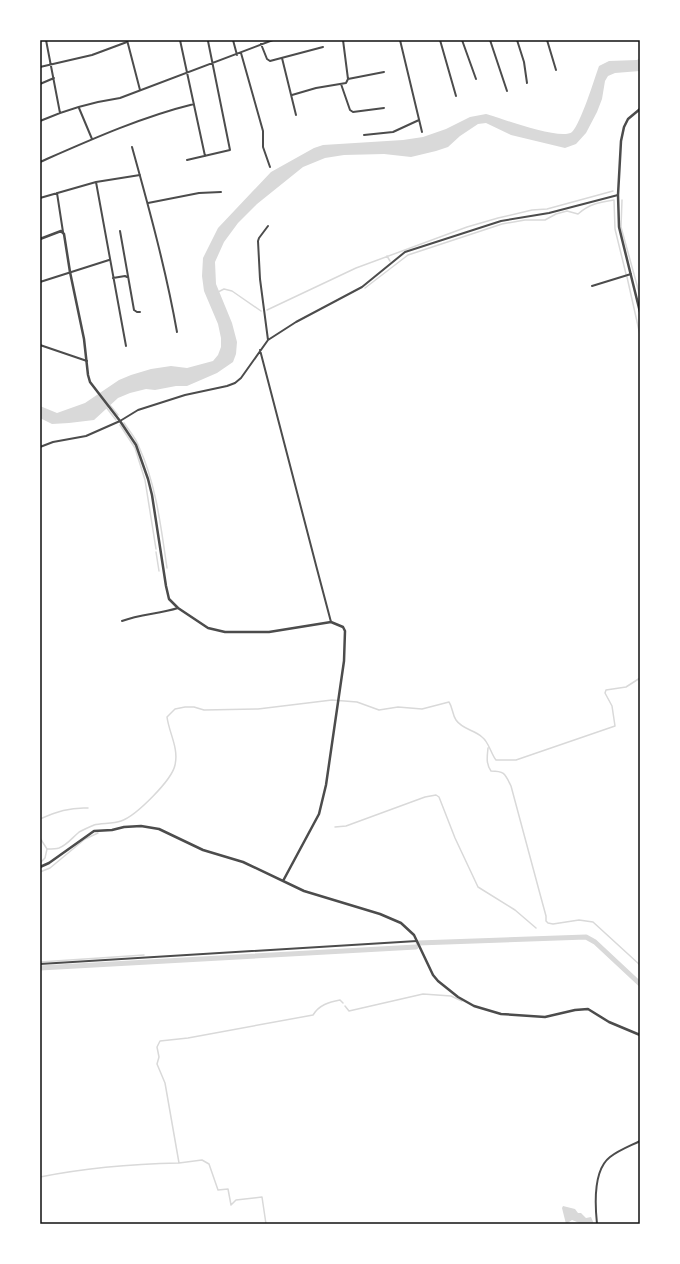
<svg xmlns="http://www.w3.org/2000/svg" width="680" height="1264" viewBox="0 0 680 1264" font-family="'Nunito Sans',sans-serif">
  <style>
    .water { fill: #d9d9d9 }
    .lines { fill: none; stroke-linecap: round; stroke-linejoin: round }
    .stream { stroke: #d9d9d9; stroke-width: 1.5 }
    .canal { stroke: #d9d9d9; stroke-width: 5 }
    .minor { stroke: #4c4c4c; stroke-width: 2 }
    .tertiary { stroke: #4c4c4c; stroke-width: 2.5 }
    .neatline { fill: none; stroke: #111; stroke-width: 1.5 }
  </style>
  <rect width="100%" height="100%" fill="#fff"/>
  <path class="water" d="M 640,58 L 640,71 L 615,73 L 608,76 L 605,81 L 602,99 L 597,112 L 586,133 L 576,144 L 565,148 L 511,135 L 486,123 L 478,124 L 460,136 L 448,147 L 436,151 L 411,157 L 384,154 L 344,155 L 325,158 L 303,167 L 257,204 L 238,223 L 224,242 L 215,262 L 216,284 L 232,323 L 237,342 L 236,354 L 233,362 L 217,373 L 187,386 L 176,386 L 155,390 L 146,389 L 130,393 L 118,398 L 94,420 L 69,423 L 52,424 L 40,418 L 40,406 L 57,413 L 85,403 L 119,380 L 131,375 L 151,369 L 171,366 L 187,368 L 213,361 L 218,355 L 221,347 L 221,338 L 218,324 L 204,291 L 202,276 L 203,258 L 218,228 L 271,172 L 314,148 L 323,145 L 403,140 L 423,137 L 446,129 L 470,117 L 486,114 C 501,118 561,141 572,132 C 581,123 594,80 599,66 L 609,61 L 637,60 Z
    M 563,1206 L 575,1209 L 578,1213 L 581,1213 L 586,1218 L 591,1217 L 594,1224 L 582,1224 L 572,1220 L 566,1224 L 562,1208 Z"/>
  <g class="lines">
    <path class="stream" d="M 622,200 L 621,227 L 640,296
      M 387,256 L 390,261
      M 627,277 L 640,335
      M 365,288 L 408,255 L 502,224 L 525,220 L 545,220 L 556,214 L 567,211 L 578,214 C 589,204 600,202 614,200 L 615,229 L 626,274
      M 218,292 L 224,289 L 232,291 L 261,311
      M 267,310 L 356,268 L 467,227 L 498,218 L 532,210 L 547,209 L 613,191
      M 109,404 L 118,415
      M 106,407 L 116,420
      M 124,423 C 129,431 136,438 139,447 C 156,484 161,527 167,568
      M 120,425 L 135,448 L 145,480 L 156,549
      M 156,552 L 159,571
      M 488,748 C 487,757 486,764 491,771 C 505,771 505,774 511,786 L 540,894 L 546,916 L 546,921 L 548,923 L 553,924 L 579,920 L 593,922 L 640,965
      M 40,819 C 56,812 70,807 88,808
      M 335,827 L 346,826 L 425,797 L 436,795 L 439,797 L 455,838 L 478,887 L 515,910 L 536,928
      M 40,838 L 47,849 C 51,849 56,849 59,848 C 67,845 72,838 78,833 C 80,831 92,826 94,825 C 101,823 113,824 121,821 C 136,816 172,780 175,765 C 179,748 169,733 167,717 L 175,709 L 185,707 L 194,707 L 204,710 L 258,709 L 332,700 L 357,702 L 379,710 L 398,707 L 422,709 L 449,702 C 453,708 452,714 456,720 C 462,729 474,730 482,737 C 489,742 491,754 496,760 L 516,760 L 615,726 L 612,706 L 605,693 L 606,690 L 626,687 L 640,678
      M 40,863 L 45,858 L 47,849
      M 40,872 L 50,868 L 85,839 L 98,833
      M 40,962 L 144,955
      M 345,1006 L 349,1011 L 423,994 L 451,996 L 462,1001
      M 179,1163 L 202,1160 L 209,1164 L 218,1190 L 228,1189 L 231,1205 L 236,1200 L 262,1197 L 266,1224
      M 40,1177 C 85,1168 133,1164 179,1163 L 165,1083 L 157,1064 L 159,1057 L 157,1047 L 160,1041 L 188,1038 L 313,1015 C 319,1005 329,1002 340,1000 L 343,1003"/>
    <path class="canal" d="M 418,943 L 586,937 L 595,942 L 640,984
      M 40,968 L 416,947"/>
    <path class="minor" d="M 46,40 L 60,113
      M 127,40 L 140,90
      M 180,40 L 205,156
      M 233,40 L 237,55
      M 400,40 L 422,132
      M 440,40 L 456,96
      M 462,40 L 476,79
      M 490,40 L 507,91
      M 517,40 L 524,62 L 527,83
      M 547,40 L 556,70
      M 261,44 L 267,59 L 270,61 L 323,47
      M 241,53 L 263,131 L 263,147 L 270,167
      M 282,58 L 296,115
      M 40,67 L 92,55 L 127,42
      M 348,79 L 384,72
      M 40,84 L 54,78
      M 341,84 L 350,110 L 353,112 L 384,108
      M 292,95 L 316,88 L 346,83 L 348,79 L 343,40
      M 79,108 L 92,139
      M 40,121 C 65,110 93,102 120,98 L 273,40
      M 364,135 L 393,132 L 419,120
      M 132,147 C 149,208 166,270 177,332
      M 187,160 L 230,150 L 208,41
      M 40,162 C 90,140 141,117 194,104
      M 96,182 L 126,346
      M 57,193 L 63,232
      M 40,198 L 96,182 L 140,175
      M 148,203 L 199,193 L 221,192
      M 120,231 L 134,310 L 137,312 L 140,312
      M 113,278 L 125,276 L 127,277
      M 40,282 L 109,260
      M 592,286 L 631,274
      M 268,340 L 260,279 L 258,241 L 259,238 L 268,226
      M 40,345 L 87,361
      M 260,350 L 317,569 L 331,622
      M 40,447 L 53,442 L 86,436 L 120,421 L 138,410 L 185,395 L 227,386 L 235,383 L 241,378 L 268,340 L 296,322 L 362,287 L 405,252 L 501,221 L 549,213 L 618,195
      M 122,621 C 140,614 159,614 178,608
      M 40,964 L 417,941
      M 597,1224 C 595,1205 593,1170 610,1157 C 619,1150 630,1146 640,1141"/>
    <path class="tertiary" d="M 640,109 L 628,119 L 624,127 L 621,141 L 618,195 L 619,227 L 640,312
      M 40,239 L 61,231 L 64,234 L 70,272 L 84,339 L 88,375 L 90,382 L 120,421 L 136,445 L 148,479 L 152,495 L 166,586 L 169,599 L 178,608 L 208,628 L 225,632 L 269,632 L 331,622 L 343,627 L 345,631 L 344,661 L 326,785 L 319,814 L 283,881
      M 40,867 L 49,863 L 94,831 L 112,830 L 124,827 L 141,826 L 159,829 L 203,850 L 243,862 L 304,891 L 380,914 L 401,923 L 414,935 L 433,975 L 438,981 L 458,997 L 474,1006 L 501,1014 L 545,1017 L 575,1010 L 588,1009 L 609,1022 L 640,1035"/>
  </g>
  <rect width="680" height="1264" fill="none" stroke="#ffffff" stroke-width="82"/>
  <rect x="41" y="41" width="598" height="1182" class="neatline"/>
</svg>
